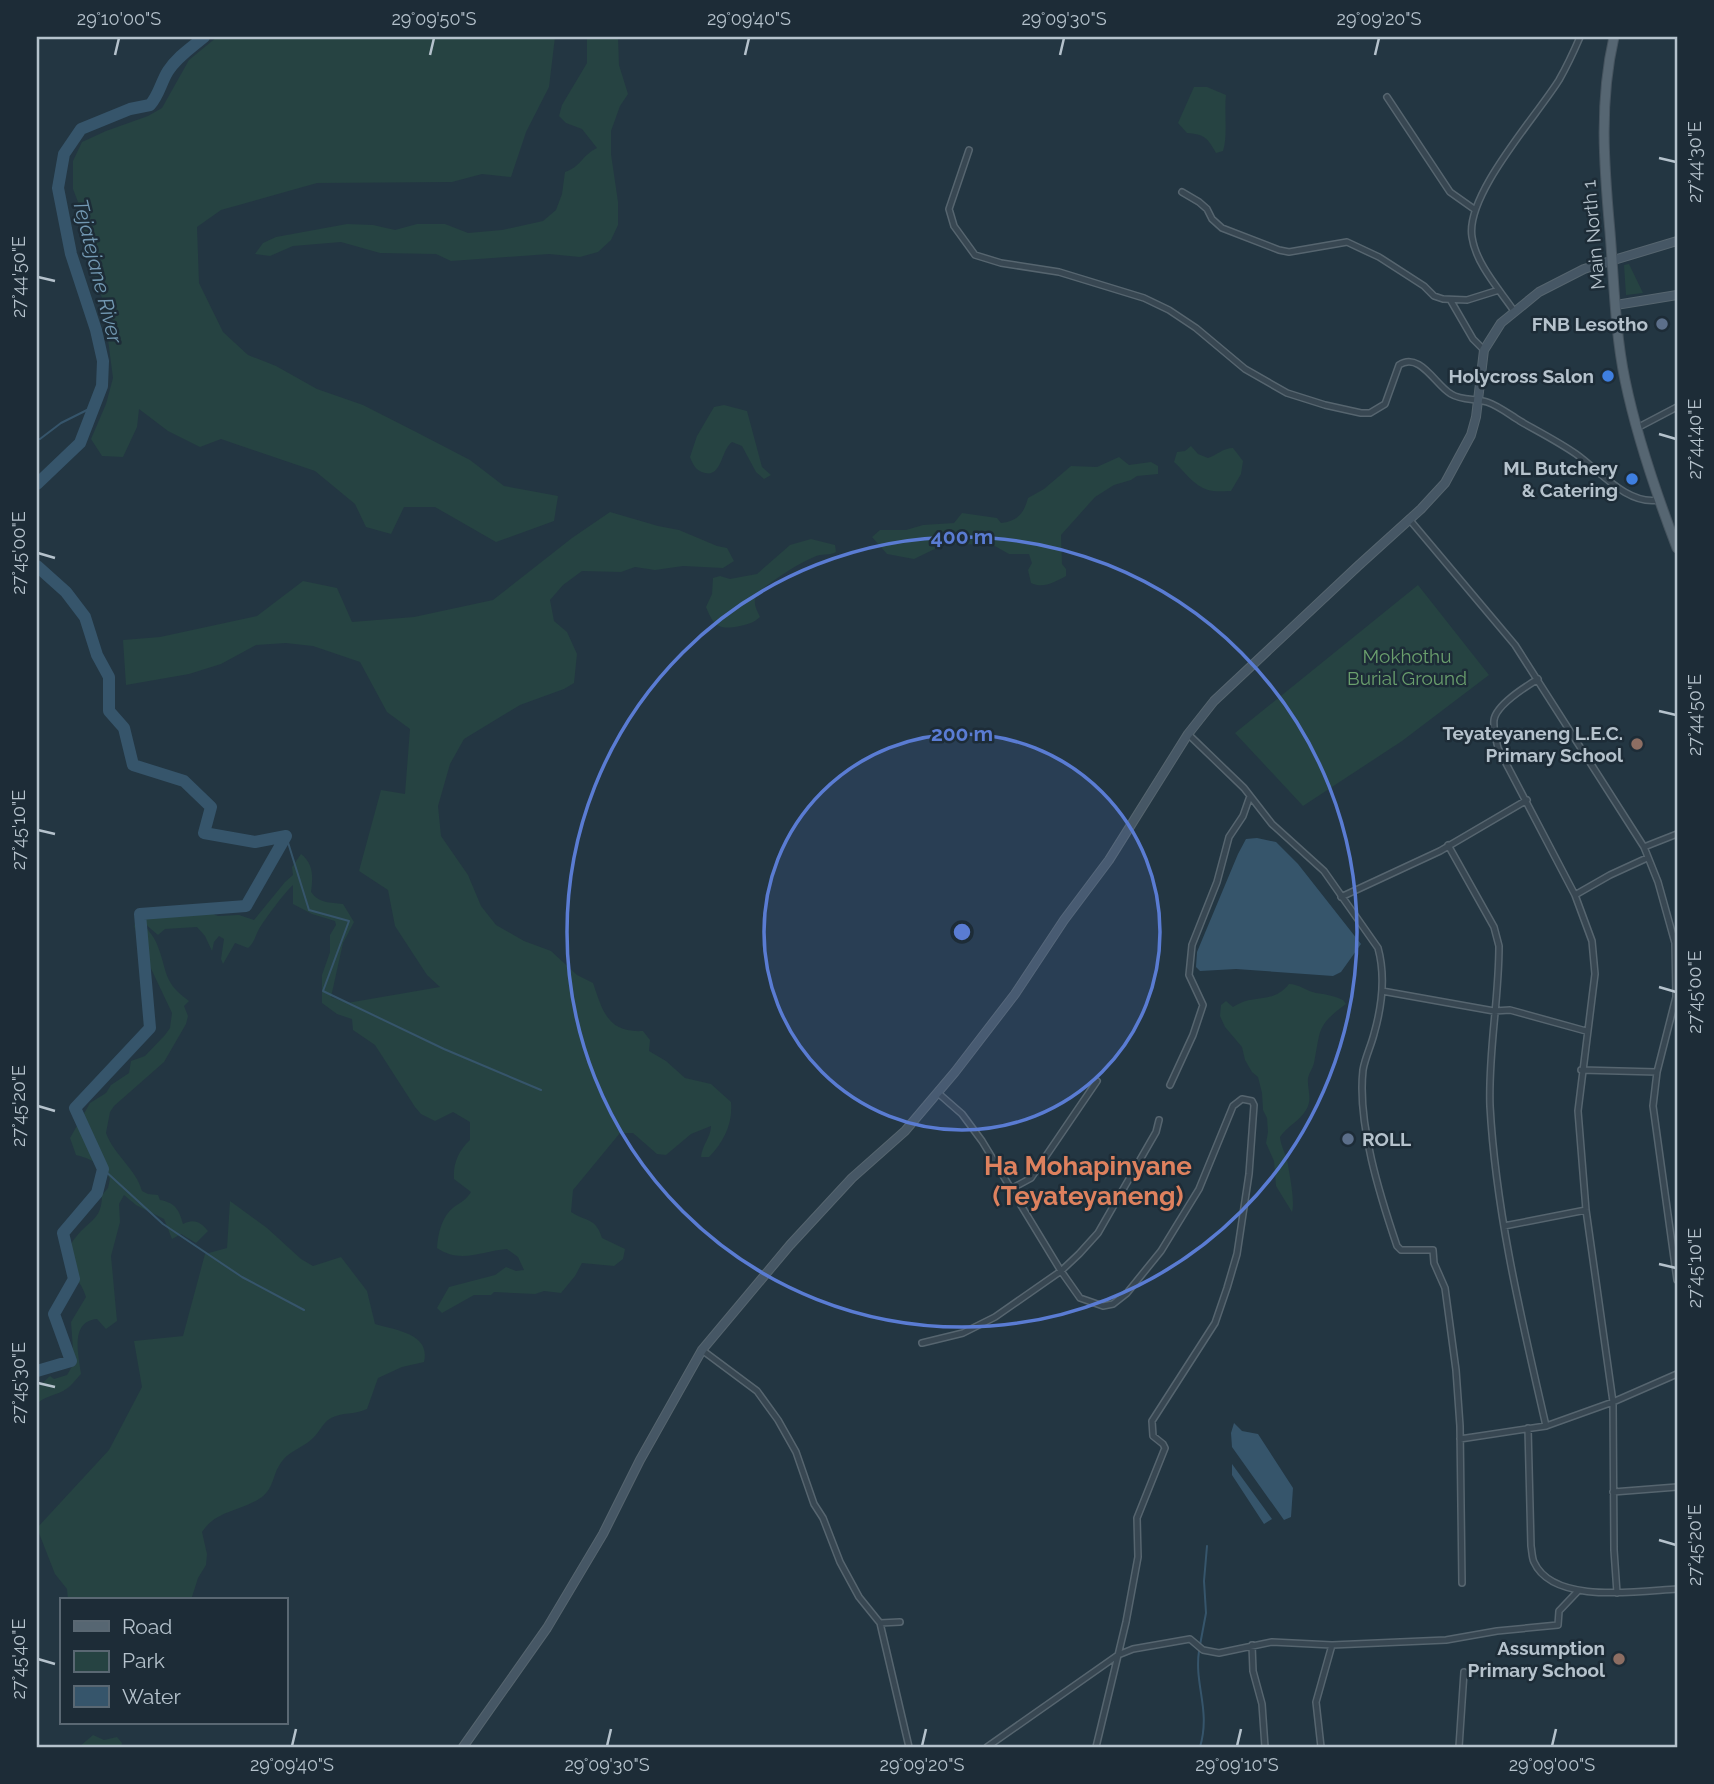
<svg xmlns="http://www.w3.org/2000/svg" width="1714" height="1784" viewBox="0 0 1714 1784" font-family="Raleway,sans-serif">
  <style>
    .green { fill: #264342 }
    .water { fill: #36556b }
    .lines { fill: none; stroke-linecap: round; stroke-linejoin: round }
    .stream { stroke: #36556b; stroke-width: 2 }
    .river { stroke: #36556b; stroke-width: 12 }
    .street-casing { stroke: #56656f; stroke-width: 8 }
    .secondary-casing { stroke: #56656f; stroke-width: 10 }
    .primary-casing { stroke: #45535e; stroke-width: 11 }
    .street { stroke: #384752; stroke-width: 5 }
    .secondary { stroke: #465765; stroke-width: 8 }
    .primary { stroke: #566672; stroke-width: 9 }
    .ticks { fill: none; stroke: #b5c2cc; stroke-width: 2.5 }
    .ring { fill: none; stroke: #5a7cd3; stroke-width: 3.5 }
    .service-dot { fill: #5c6f8a; stroke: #1d2c37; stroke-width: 2.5 }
    .shop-dot { fill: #3f7fe0; stroke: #1d2c37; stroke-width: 2.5 }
    .education-dot { fill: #8d6e63; stroke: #1d2c37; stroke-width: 2.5 }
    .labels { text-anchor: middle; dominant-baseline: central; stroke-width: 5; stroke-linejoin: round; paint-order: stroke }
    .street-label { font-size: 19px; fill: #b5c2cc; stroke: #1d2c37 }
    .poi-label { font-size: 19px; font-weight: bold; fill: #b5c2cc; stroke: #1d2c37; text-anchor: end }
    .park-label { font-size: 19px; fill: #6a9f6d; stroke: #1d2c37 }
    .water-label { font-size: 21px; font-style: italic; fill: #7298b2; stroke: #1d2c37 }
    .district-label { font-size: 26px; font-weight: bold; fill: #de815e; stroke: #1d2c37 }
    .centre { fill: #5a7cd3; stroke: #1d2c37; stroke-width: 3.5 }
    .ring-label { font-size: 21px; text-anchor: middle; font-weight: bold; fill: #5a7cd3; stroke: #1d2c37; stroke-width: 5; stroke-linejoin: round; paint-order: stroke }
    .neatline { fill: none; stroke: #b5c2cc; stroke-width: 2.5 }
    .ticks-label { font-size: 18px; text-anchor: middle; fill: #b5c2cc }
  </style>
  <rect width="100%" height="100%" fill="#233642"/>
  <path class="green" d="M 217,37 L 555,37 L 549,87 L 526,132 L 511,177 L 482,174 L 452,182 L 317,183 L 221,210 L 197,227 L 199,283 L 223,332 L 248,355 L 276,366 L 317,389 L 363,405 L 418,433 L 470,460 L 504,486 L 558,496 L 554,521 L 496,542 L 435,507 L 404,507 L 391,534 L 366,527 L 355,504 L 315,471 L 221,439 L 200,447 L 168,431 L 139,409 L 137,427 L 123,457 L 102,456 L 91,439 L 106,404 L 113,378 L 103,301 L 82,240 L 78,202 L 73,189 L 73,161 L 82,142 L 106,131 L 148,116 L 162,108 L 189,60 Z
    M 587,37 L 618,37 L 619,65 L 628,94 L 620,106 L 611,131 L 611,154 L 618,202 L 618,225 L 611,240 L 598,252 L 580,257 L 549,254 L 451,261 L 436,254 L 380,253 L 341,242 L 293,246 L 270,256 L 255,254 L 263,243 L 276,237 L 347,224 L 373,225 L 395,230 L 417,224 L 445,224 L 468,233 L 502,230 L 543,221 L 556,210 L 562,194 L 565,172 C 581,167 581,156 597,148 L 582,129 L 566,123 L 559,116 L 562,105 L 587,63 Z
    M 1194,87 L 1207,87 L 1226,95 C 1224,112 1228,136 1223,151 L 1216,153 C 1208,138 1204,134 1187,133 L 1178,123 Z
    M 1629,264 L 1643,293 L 1626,295 L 1624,265 Z
    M 724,405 L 747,411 L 762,467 L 771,475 L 764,479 L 756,472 L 742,446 L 732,442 C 721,450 722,477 705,473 C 696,471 693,465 690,457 L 697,436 L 714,407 Z
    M 1191,446 L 1198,454 L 1208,458 C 1217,455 1223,448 1233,448 L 1243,461 L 1241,474 L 1231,491 C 1224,491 1214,492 1208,490 C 1194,486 1184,471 1174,462 L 1177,452 L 1185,451 Z
    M 1119,457 L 1129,465 L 1151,462 L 1158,466 L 1158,474 L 1137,476 L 1131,480 L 1114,485 L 1095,497 L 1061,535 L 1062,564 L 1066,569 L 1066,576 C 1055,582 1043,589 1031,583 L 1028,570 L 1032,563 L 1029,554 L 1009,554 L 993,545 L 960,544 L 945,544 L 914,559 L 887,554 L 872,537 L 880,530 L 906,530 L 923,525 L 954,523 L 962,513 L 997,518 L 1001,523 C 1018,521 1024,513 1028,498 L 1044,489 L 1071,466 L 1097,467 Z
    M 610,512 L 658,526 L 679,530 L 717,546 L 727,548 L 734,561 L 723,568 L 683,566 L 655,570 L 635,567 L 621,572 L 582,571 L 563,585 L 550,600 L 554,621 L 567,632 L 577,654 L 574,683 L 564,689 L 520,705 L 464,739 L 450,764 L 438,806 L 441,836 L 468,875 L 481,906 L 496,925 L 524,941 L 551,951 L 577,975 L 593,983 C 603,1012 608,1033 643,1031 L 650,1040 L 649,1051 L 666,1061 L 685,1078 L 711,1084 L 731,1102 C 733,1123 724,1142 709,1157 L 701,1157 C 702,1145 711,1137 711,1126 L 691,1134 L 666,1155 L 657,1154 L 633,1133 L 620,1133 L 573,1190 L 571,1212 C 587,1222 596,1218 602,1238 L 625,1249 L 623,1259 L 614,1266 L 582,1263 L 575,1276 L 561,1293 L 544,1291 L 535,1294 L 494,1292 L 491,1295 L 474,1295 L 442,1313 L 437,1308 L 449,1287 L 495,1275 L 506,1267 L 516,1271 L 524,1270 L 518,1257 L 507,1249 C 482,1251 460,1264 437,1248 C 438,1233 442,1216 454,1207 C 461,1202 466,1200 471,1192 L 454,1179 C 453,1164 458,1151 470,1140 L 470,1122 L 453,1112 L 435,1121 L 421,1114 L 415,1107 L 375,1045 L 353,1030 L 352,1019 L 337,1014 L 322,1003 L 322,975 L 330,952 L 330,935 L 336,925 L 335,921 L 312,914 L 293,904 L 293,885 C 285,892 265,919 259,929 C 255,936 255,942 248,948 L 235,943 L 223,964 L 221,959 L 224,939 L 219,936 L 214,942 L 212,951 L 205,936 L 197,927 L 165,929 L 158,935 L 144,923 C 147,930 153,935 156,942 C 168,969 161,981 189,1001 L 184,1006 L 188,1016 L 186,1024 L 164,1062 L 114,1106 L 110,1112 L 106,1133 C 114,1155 136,1169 142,1191 L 148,1194 L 158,1195 L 160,1200 C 176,1203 179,1210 183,1224 C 194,1218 201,1222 208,1231 L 196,1243 L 181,1234 L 172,1239 L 164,1219 L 136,1205 L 124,1195 L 119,1204 L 120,1222 L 111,1256 L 117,1321 L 106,1329 L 97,1319 C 69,1321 79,1357 81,1374 C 75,1380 71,1387 63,1391 C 53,1396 45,1396 37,1404 L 37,1388 L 50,1376 L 54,1379 L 67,1375 L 74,1363 L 71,1322 L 86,1297 C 81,1281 71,1274 66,1257 C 68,1251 71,1242 76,1237 C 89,1220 102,1220 102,1195 L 108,1188 L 110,1179 C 103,1164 91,1159 76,1155 L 70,1138 L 90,1103 L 106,1093 L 111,1085 L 129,1073 L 131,1061 L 145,1056 L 165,1035 L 170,1028 L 172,1013 L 146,958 L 134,926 L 137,919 L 134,918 L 137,911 L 186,908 L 199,913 L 206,911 L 218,916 L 239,915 L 254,920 L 285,882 L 293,875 L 292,867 L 301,854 C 314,864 313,878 311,892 C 320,904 330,902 343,904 L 354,922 L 343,943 L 331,997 L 347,1003 L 440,987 L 427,975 L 395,926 L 388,890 L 359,871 L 381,790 L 405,794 L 410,729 L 387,712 L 360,662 L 313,646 L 286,643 L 256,645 L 221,664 L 189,674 L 126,685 L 123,640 L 160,637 L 257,616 L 303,581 L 337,588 L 352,622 L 414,617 L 493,600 L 572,538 Z
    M 811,539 L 835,545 L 836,552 C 829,556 822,553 814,557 C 795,565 777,578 761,590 C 751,600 755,606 760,617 C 753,623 749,624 740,626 C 719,630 714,627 706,607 L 712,594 L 713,578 L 720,576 L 730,579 L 757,574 L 790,545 Z
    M 1418,585 L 1489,675 L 1402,741 L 1303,806 L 1235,733 Z
    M 1289,984 C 1299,984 1306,991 1316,993 C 1326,994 1334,996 1343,1000 L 1346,1004 C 1316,1026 1321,1029 1314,1063 C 1313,1068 1309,1073 1308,1078 C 1307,1090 1313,1099 1306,1110 C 1300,1121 1287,1126 1280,1137 C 1281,1148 1287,1155 1288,1165 C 1290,1177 1295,1202 1292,1212 L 1276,1186 L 1274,1161 L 1266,1143 L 1268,1132 L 1267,1118 L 1263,1110 L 1262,1093 L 1258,1077 L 1252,1072 L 1245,1060 L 1242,1047 L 1225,1027 L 1220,1016 L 1221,1005 L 1226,1001 L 1233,1007 C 1254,993 1272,1005 1289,984 Z
    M 230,1201 L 267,1228 L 301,1259 L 313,1266 L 341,1257 L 367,1291 L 375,1324 C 394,1330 431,1333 424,1362 L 402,1367 L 378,1378 L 367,1409 C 355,1415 342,1412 331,1418 C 322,1423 320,1432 313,1438 C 304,1447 290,1451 283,1460 C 272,1473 275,1487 262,1497 C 243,1511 216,1510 202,1532 L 207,1554 L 206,1565 L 198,1578 L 191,1600 L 68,1600 L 67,1589 L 55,1574 L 37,1528 L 109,1450 L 142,1387 L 134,1341 L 183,1336 L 205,1254 L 227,1248 Z
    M 93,1735 L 104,1740 L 117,1737 L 122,1743 L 121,1747 L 79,1747 Z"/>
  <path class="water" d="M 1257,838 L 1276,842 L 1298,864 L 1361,944 L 1341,972 L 1333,976 L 1236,969 L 1200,971 L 1196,967 L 1197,952 L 1238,854 L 1246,839 Z
    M 1234,1423 L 1242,1431 L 1258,1434 L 1293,1488 L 1291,1517 L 1284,1520 L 1232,1447 L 1231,1433 Z
    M 1232,1464 L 1272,1519 L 1264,1524 L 1232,1475 Z"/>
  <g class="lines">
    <path class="stream" d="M 37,439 L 40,439 L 61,423 L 93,407
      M 286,836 L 309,910 L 349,921 L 323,991 L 444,1049 L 541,1090
      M 103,1169 L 163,1224 L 242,1277 L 304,1310
      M 1200,1645 L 1206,1613 L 1204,1581 L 1207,1546
      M 1199,1651 C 1194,1685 1211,1710 1200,1747"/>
    <path class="river" d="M 37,484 L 80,443 L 102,386 L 103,361 L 96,330 L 71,254 L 58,188 L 64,154 L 81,129 L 130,109 L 150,105 C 159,95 161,82 168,71 C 178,56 191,48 204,37
      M 37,566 L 66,592 L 85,617 L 97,655 L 109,677 L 109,711 L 124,728 L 133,765 L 184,781 L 211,807 L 204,833 L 255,842 L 286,836 L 246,906 L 140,914 L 150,1028 L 75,1108 L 103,1169 L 97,1193 L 63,1233 L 74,1279 L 54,1314 L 71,1361 L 37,1371"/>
    <defs>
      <path id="street" d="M 1387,97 L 1450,192 L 1474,209
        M 969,150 L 949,209 L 954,226 L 975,255 L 1001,263 L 1059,272 L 1144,298 L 1169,310 L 1196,328 L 1245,369 L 1287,393 L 1325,405 L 1361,413 L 1370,413 L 1385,404 L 1399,365 C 1420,351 1436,386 1451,394 C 1462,401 1476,398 1487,402 C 1499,406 1510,415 1520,421 C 1539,432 1559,442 1576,454 C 1600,471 1627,505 1658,500
        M 1182,192 L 1199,202 L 1207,209 L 1212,219 L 1222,228 L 1279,250 L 1289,252 L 1347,242 L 1379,257 L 1424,286 L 1434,296 L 1443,299 L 1467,300 L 1499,290
        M 1451,301 L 1473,339 L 1484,350
        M 1514,311 C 1499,289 1476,264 1472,237 C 1465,195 1536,117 1559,80 C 1567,66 1574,51 1580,37
        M 1637,428 L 1677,407
        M 1409,519 L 1515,645 L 1644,847 L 1658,882 L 1675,943 L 1676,997 L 1657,1072 L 1653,1106 L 1677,1280
        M 1538,679 C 1525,687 1496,705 1494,720 C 1493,729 1496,739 1498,748 L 1575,895 L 1592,941 L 1595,974 L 1578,1111 L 1586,1210 L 1613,1402 L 1614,1550 L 1617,1593
        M 1188,734 L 1244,788 L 1272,824 L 1324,871 L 1378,948 C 1386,977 1382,1006 1374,1034 C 1371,1046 1365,1058 1363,1070 C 1357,1123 1380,1196 1397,1246 L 1401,1250 L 1433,1250 L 1434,1263 L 1445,1288 L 1456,1370 L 1460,1426 L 1462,1583
        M 1448,845 L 1494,927 L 1499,946 C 1499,1000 1488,1053 1490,1106 C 1496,1214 1522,1321 1546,1426
        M 1644,847 L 1677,834
        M 1575,895 L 1610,875 L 1647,858
        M 1341,897 L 1440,851 L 1527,800
        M 1382,991 L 1494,1011 L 1510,1010 L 1586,1031
        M 1581,1070 L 1657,1072
        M 1170,1085 L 1193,1035 L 1203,1005 L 1189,975 L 1192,945 L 1217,882 L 1229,837 L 1243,816 L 1250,796
        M 938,1093 L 962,1114 L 982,1141 L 1061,1271 L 1080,1298 L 1103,1306 L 1113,1304 L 1127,1293 L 1161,1251 L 1199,1189 L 1233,1106 L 1242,1099 L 1252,1101 L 1254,1105 L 1249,1174 L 1237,1254 L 1227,1288 L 1215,1323 L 1152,1421 L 1153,1436 L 1163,1444 L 1165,1448 L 1137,1518 L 1138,1557 L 1126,1622 L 1096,1747
        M 1011,1189 L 1031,1178 L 1097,1081
        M 1504,1226 L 1586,1210
        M 922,1343 L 963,1333 L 995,1317 L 1061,1271 L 1079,1254 L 1098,1233 L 1156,1132 L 1159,1120
        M 702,1350 L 757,1391 L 778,1420 L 796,1452 L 814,1504 L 823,1518 L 840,1562 L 859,1597 L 880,1623 L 909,1747
        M 1528,1428 L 1531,1546 C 1532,1551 1532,1558 1534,1562 C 1553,1605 1640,1591 1677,1589
        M 1460,1439 L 1546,1426 L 1613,1402 L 1677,1374
        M 1613,1492 L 1677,1487
        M 880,1623 L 900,1622
        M 1252,1645 L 1253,1671 L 1262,1704 L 1265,1747
        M 987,1747 L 1118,1655 L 1133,1649 L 1190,1639 L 1203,1650 L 1219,1653 L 1272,1642 L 1332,1645
        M 1321,1747 L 1316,1702 L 1332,1645 L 1446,1640 L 1497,1631 L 1558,1625 L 1559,1611 L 1578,1591
        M 1459,1747 L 1464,1672"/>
      <path id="secondary" d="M 1616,305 L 1677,295
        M 463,1747 L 547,1628 L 603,1534 L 640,1460 L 702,1350 L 790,1245 L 852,1178 L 905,1131 L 955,1072 L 1015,994 L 1064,920 L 1109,860 L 1188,734 L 1214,701 L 1358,566 L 1421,509 L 1445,483 L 1471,435 L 1476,417 L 1484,350 L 1501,323 L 1539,292 L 1584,269 L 1677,241"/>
      <path id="primary" d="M 1614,37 C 1599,102 1604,166 1610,232 C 1614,281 1615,332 1625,380 C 1637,438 1656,493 1677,548"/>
    </defs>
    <use href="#street" class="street-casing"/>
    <use href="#secondary" class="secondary-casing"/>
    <use href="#primary" class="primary-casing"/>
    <use href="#street" class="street"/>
    <use href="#secondary" class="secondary"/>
    <use href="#primary" class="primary"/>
  </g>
  <path class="ticks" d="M 115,55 L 119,38M 430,55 L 434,38M 745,55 L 749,38M 1060,55 L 1064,38M 1375,55 L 1379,38M 1659,158 L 1676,162M 38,277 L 55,281M 1659,434 L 1676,439M 38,553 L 55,558M 1659,711 L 1676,715M 38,830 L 55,834M 1659,987 L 1676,992M 38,1106 L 55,1111M 1659,1264 L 1676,1268M 38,1383 L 55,1387M 1659,1540 L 1676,1545M 38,1659 L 55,1664M 292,1746 L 296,1729M 607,1746 L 611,1729M 922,1746 L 926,1729M 1237,1746 L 1241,1729M 1552,1746 L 1556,1729"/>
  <circle cx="962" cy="932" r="198" fill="#5a7cd3" fill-opacity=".12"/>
  <g class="ring">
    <circle cx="962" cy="932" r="198"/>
    <circle cx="962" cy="932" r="395"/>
  </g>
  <g class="service-dot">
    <circle cx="1662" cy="324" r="7"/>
    <circle cx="1348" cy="1139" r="7"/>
  </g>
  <g class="shop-dot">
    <circle cx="1608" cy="376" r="7"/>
    <circle cx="1632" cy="479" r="7"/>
  </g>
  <g class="education-dot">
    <circle cx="1637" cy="744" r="7"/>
    <circle cx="1619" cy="1659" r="7"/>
  </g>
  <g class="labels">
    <g class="street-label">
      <text transform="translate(1593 235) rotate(-95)">Main North 1</text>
    </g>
    <g class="poi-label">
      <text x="1648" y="324">FNB Lesotho</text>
      <text x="1594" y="376">Holycross Salon</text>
      <text x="1618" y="468">ML Butchery<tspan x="1618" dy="22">&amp; Catering</tspan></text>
      <text x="1623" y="733">Teyateyaneng L.E.C.<tspan x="1623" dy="22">Primary School</tspan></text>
      <text x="1362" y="1139" text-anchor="start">ROLL</text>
      <text x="1605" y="1648">Assumption<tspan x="1605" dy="22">Primary School</tspan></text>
    </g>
    <g class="park-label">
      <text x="1407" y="656">Mokhothu<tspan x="1407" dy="22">Burial Ground</tspan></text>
    </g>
    <g class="water-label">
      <text transform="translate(98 271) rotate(76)">Tejatejane River</text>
    </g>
    <g class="district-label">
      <text x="1088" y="1166">Ha Mohapinyane<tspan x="1088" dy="30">(Teyateyaneng)</tspan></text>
    </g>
  </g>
  <circle cx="962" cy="932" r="10" class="centre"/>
  <g class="ring-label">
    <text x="962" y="544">400 m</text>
    <text x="962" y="741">200 m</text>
  </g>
  <rect width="1714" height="1784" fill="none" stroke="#1d2c37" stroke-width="77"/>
  <rect x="60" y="1598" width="228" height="126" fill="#1d2c37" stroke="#5a6873" stroke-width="2"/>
  <rect x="74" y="1621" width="35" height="10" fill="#566672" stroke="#5a6873" stroke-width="2"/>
  <text x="122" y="1634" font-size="21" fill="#b5c2cc">Road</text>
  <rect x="74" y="1651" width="35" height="21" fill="#264342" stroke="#5a6873" stroke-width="2"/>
  <text x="122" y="1668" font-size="21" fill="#b5c2cc">Park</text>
  <rect x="74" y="1686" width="35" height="21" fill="#36556b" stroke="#5a6873" stroke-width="2"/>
  <text x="122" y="1704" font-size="21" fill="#b5c2cc">Water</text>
  <rect x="38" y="38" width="1638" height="1708" class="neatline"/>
  <g class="ticks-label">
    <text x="119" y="25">29°10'00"S</text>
    <text x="434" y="25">29°09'50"S</text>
    <text x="749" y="25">29°09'40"S</text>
    <text x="1064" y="25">29°09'30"S</text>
    <text x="1379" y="25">29°09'20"S</text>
    <text transform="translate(1695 162) rotate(-90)" y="6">27°44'30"E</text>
    <text transform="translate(19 277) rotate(-90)" y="6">27°44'50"E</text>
    <text transform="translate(1695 439) rotate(-90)" y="6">27°44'40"E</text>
    <text transform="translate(19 553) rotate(-90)" y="6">27°45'00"E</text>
    <text transform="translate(1695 715) rotate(-90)" y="6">27°44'50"E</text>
    <text transform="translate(19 830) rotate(-90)" y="6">27°45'10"E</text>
    <text transform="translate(1695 992) rotate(-90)" y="6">27°45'00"E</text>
    <text transform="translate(19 1106) rotate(-90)" y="6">27°45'20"E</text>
    <text transform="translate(1695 1268) rotate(-90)" y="6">27°45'10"E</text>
    <text transform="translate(19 1383) rotate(-90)" y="6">27°45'30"E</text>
    <text transform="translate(1695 1545) rotate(-90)" y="6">27°45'20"E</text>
    <text transform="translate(19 1659) rotate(-90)" y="6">27°45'40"E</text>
    <text x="292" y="1771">29°09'40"S</text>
    <text x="607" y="1771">29°09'30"S</text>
    <text x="922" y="1771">29°09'20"S</text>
    <text x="1237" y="1771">29°09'10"S</text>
    <text x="1552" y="1771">29°09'00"S</text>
  </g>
</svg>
